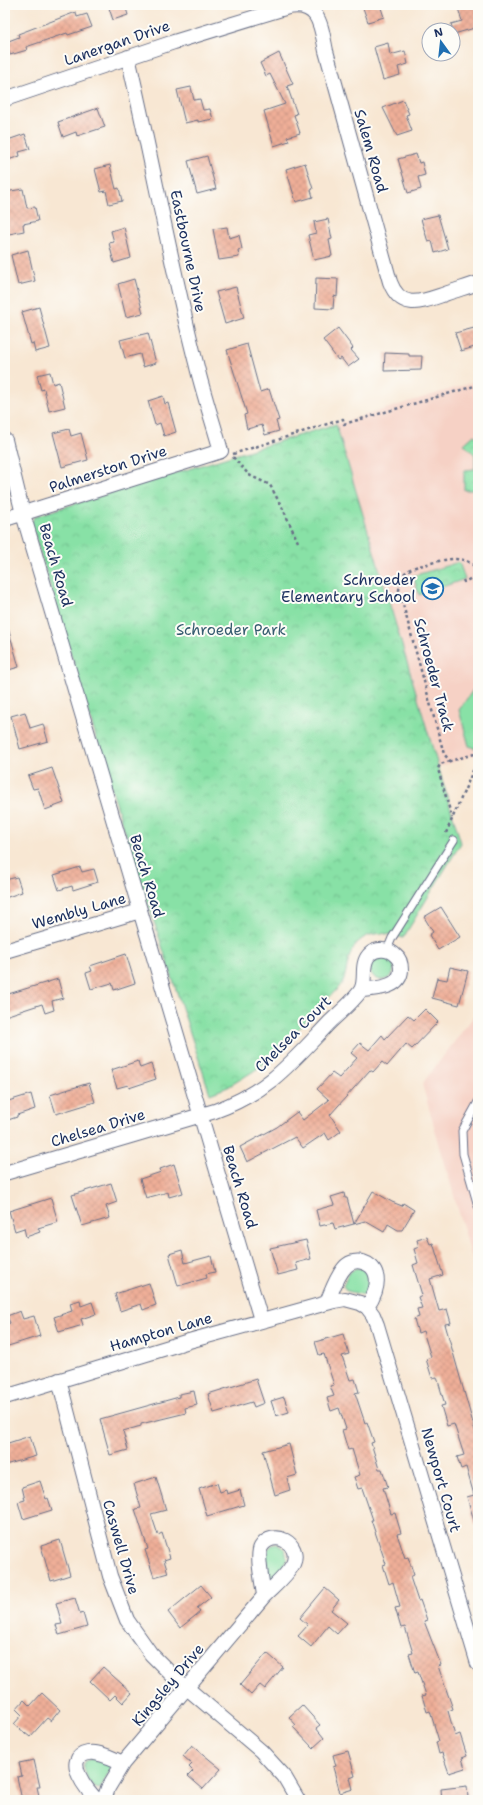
<svg xmlns="http://www.w3.org/2000/svg" width="483" height="1805" viewBox="0 0 483 1805" font-family="'Shantell Sans',sans-serif">
  <style>
    .built { fill: #f6d1c5 }
    .grass { fill: #88e1a6; stroke: #528882 }
    .park { fill: url(#park-crowns); stroke: #528882 }
    .building { fill: url(#building-cross-hatch) }
    .lines { fill: none; stroke-linecap: round; stroke-linejoin: round }
    .service-casing { stroke: #686f87; stroke-width: 9 }
    .minor-casing { stroke: #686f87; stroke-width: 16 }
    .path { stroke: #686f87; stroke-width: 2.5; stroke-dasharray: 3 3; stroke-linecap: butt }
    .service { stroke: #fff; stroke-width: 7 }
    .minor { stroke: #fff; stroke-width: 14 }
    .labels { text-anchor: middle; dominant-baseline: central; stroke-width: 4; stroke-linejoin: round; paint-order: stroke }
    .street-label { font-size: 15px; fill: #1b2f5e; stroke: #fdfcf7 }
    .poi-label { font-size: 15px; fill: #1b2f5e; stroke: #fdfcf7; text-anchor: end }
    .park-label { font-size: 15px; fill: #365c70; stroke: #fdfcf7 }
  </style>
  <defs>
    <pattern id="park-crowns" width="20" height="18" patternUnits="userSpaceOnUse"><rect width="20" height="18" fill="#88e1a6"/><path d="M2 6a3 3 0 1 1 6 0M12 15a3 3 0 1 1 6 0" fill="none" stroke="#75c191"/></pattern>
    <pattern id="building-cross-hatch" width="8" height="8" patternUnits="userSpaceOnUse"><rect width="8" height="8" fill="#efaf98"/><path d="M0 0l8 8M0 8l8-8" fill="none" stroke="#cc9785"/></pattern>
  </defs>
  <rect width="100%" height="100%" fill="#fdfcf7"/>
  <filter id="ink" filterUnits="userSpaceOnUse"><feTurbulence type="fractalNoise" baseFrequency=".025" numOctaves="2"/><feDisplacementMap in="SourceGraphic" scale="8" xChannelSelector="R" yChannelSelector="G"/><feConvolveMatrix kernelMatrix="1 2 1 2 8 2 1 2 1" color-interpolation-filters="sRGB"/></filter>
  <filter id="wash" filterUnits="userSpaceOnUse"><feTurbulence type="fractalNoise" baseFrequency=".012" numOctaves="4" result="noise"/><feDisplacementMap in="SourceGraphic" scale="16" xChannelSelector="R" yChannelSelector="G"/><feGaussianBlur stdDeviation="0.9" result="paint"/><feColorMatrix in="noise" values="0 0 0 0 0 0 0 0 0 0 0 0 0 0 0 0 0 1.4 0 .05"/><feComposite in="paint" operator="in"/></filter>
  <g filter="url(#wash)">
    <rect width="100%" height="100%" fill="#f8e7d3"/>
    <path class="built" d="M 478,381 L 478,754 L 438,767 L 336,424 Z
      M 478,1011 L 478,1279 L 422,1084 Z"/>
    <path class="grass" d="M 475,687 L 478,687 L 478,749 L 469,746 L 459,710 Z
      M370 968a12 12 0 1 1 24 0a12 12 0 1 1-24 0Z
      M 356,1268 L 365,1269 C 371,1276 372,1289 364,1295 L 347,1291 L 343,1286 L 348,1273 Z
      M 278,1544 L 285,1549 L 287,1559 L 279,1571 L 269,1581 L 266,1551 L 272,1545 Z
      M 93,1758 L 108,1764 L 111,1768 L 100,1789 C 89,1789 86,1774 83,1765 L 85,1761 Z"/>
    <path class="park" d="M 336,424 L 461,843 L 403,938 C 382,930 359,931 350,955 C 346,965 347,975 341,985 L 272,1056 L 257,1069 L 228,1087 L 210,1094 L 122,823 L 31,523 L 35,516 Z
      M 474,435 L 478,438 L 478,490 L 464,490 L 464,470 L 475,469 L 475,455 L 464,444 Z
      M 459,562 L 465,579 L 419,595 L 413,576 Z"/>
    <g id="blocks">
      <path class="building" d="M 108,5 L 125,5 L 128,15 L 113,20 Z
        M 362,5 L 380,5 L 384,17 L 368,22 Z
        M 457,5 L 478,5 L 478,27 L 454,34 L 451,24 L 462,21 Z
        M 76,12 L 77,17 L 87,14 L 92,27 L 68,35 L 67,33 L 26,47 L 27,50 L 10,55 L 6,42 L 19,37 L 18,34 Z
        M 388,43 L 390,55 L 405,51 L 408,64 L 398,67 L 400,75 L 383,80 L 374,47 Z
        M 279,53 L 293,84 L 287,86 L 297,114 L 294,115 L 300,133 L 287,137 L 289,141 L 274,146 L 264,111 L 285,104 L 270,74 L 266,76 L 260,63 Z
        M 191,87 L 194,100 L 200,99 L 203,110 L 210,109 L 213,119 L 198,122 L 198,120 L 185,123 L 177,90 Z
        M 403,100 L 409,114 L 406,115 L 412,131 L 397,136 L 383,108 Z
        M 98,108 L 105,127 L 77,136 L 76,132 L 63,137 L 58,122 Z
        M 25,134 L 30,149 L 19,152 L 20,156 L 5,161 L 5,141 Z
        M 416,154 L 419,163 L 422,162 L 425,175 L 418,177 L 421,189 L 408,193 L 398,159 Z
        M 207,156 L 216,189 L 197,194 L 188,161 Z
        M 305,163 L 313,189 L 311,190 L 313,197 L 296,202 L 286,169 Z
        M 110,165 L 116,189 L 119,188 L 122,201 L 109,204 L 106,191 L 101,192 L 95,169 Z
        M 23,189 L 27,208 L 35,207 L 38,221 L 23,224 L 24,231 L 9,234 L 5,217 L 5,192 Z
        M 438,215 L 448,249 L 435,253 L 432,241 L 428,242 L 421,219 Z
        M 328,219 L 332,239 L 329,240 L 332,256 L 314,260 L 308,235 L 316,233 L 314,222 Z
        M 124,227 L 131,258 L 114,263 L 109,243 L 114,242 L 111,231 Z
        M 227,227 L 229,238 L 239,235 L 242,249 L 238,250 L 239,257 L 219,260 L 213,229 Z
        M 28,250 L 35,281 L 18,285 L 11,255 Z
        M 316,278 L 338,279 L 337,297 L 334,296 L 333,309 L 315,308 Z
        M 134,279 L 143,313 L 126,317 L 118,284 Z
        M 236,287 L 244,318 L 225,324 L 216,292 Z
        M 39,307 L 50,348 L 35,352 L 33,343 L 31,344 L 22,312 Z
        M 478,327 L 478,346 L 461,351 L 455,333 Z
        M 338,328 L 353,348 L 351,350 L 359,359 L 348,367 L 341,358 L 338,360 L 323,340 Z
        M 148,333 L 156,363 L 143,367 L 140,354 L 125,358 L 120,340 Z
        M 247,344 L 260,392 L 269,389 L 279,420 L 276,421 L 279,431 L 265,435 L 262,425 L 247,429 L 244,415 L 247,414 L 227,350 Z
        M 385,353 L 409,354 L 409,356 L 422,356 L 421,370 L 384,371 Z
        M 50,372 L 53,384 L 59,382 L 65,407 L 49,411 L 44,389 L 41,390 L 37,375 Z
        M 163,396 L 165,404 L 168,403 L 176,432 L 164,436 L 160,423 L 155,425 L 148,401 Z
        M 69,429 L 71,436 L 81,433 L 88,460 L 62,467 L 53,433 Z
        M 8,628 L 19,667 L 5,671 L 5,629 Z
        M 25,712 L 30,728 L 43,724 L 48,741 L 20,749 L 11,716 Z
        M 52,768 L 64,803 L 45,810 L 38,788 L 33,789 L 28,776 Z
        M 80,867 L 82,872 L 94,869 L 98,882 L 73,890 L 72,886 L 59,890 L 54,875 Z
        M 17,877 L 22,892 L 5,898 L 5,880 Z
        M 441,907 L 460,937 L 438,950 L 429,935 L 433,932 L 424,917 Z
        M 126,954 L 135,983 L 114,990 L 112,983 L 91,989 L 86,973 L 92,971 L 90,966 Z
        M 450,967 L 468,971 L 459,1005 L 432,998 L 437,978 L 447,980 Z
        M 58,979 L 63,998 L 52,1001 L 54,1010 L 45,1013 L 42,1004 L 5,1016 L 5,995 Z
        M 425,1009 L 438,1022 L 412,1049 L 406,1044 L 387,1066 L 382,1062 L 373,1072 L 370,1070 L 330,1115 L 341,1131 L 329,1140 L 325,1133 L 303,1148 L 295,1137 L 247,1162 L 240,1147 L 277,1127 L 297,1112 L 303,1120 L 329,1100 L 317,1089 L 332,1073 L 339,1078 L 357,1058 L 351,1053 L 360,1043 L 369,1050 L 382,1035 L 385,1039 L 408,1015 L 414,1020 Z
        M 138,1061 L 140,1068 L 151,1064 L 156,1079 L 129,1088 L 128,1085 L 117,1088 L 111,1070 Z
        M 89,1083 L 95,1102 L 56,1114 L 50,1095 Z
        M 31,1094 L 35,1109 L 17,1115 L 17,1117 L 5,1121 L 5,1102 Z
        M 174,1164 L 183,1193 L 169,1197 L 168,1192 L 146,1198 L 140,1179 L 161,1172 L 160,1169 Z
        M 111,1183 L 117,1202 L 106,1206 L 110,1218 L 82,1226 L 72,1195 Z
        M 373,1191 L 392,1202 L 402,1206 L 403,1203 L 414,1210 L 402,1230 L 398,1230 L 388,1224 L 384,1232 L 365,1221 L 335,1229 L 333,1223 L 320,1226 L 316,1210 L 334,1205 L 331,1197 L 344,1193 L 345,1198 L 347,1198 L 354,1224 Z
        M 51,1198 L 58,1222 L 38,1228 L 40,1232 L 26,1237 L 24,1228 L 15,1231 L 9,1211 Z
        M 427,1237 L 430,1244 L 433,1243 L 443,1275 L 430,1279 L 439,1311 L 447,1309 L 451,1323 L 445,1324 L 478,1441 L 478,1524 L 475,1524 L 467,1497 L 474,1495 L 466,1467 L 461,1469 L 457,1457 L 464,1455 L 454,1424 L 447,1426 L 441,1406 L 445,1405 L 437,1377 L 432,1378 L 426,1359 L 431,1357 L 423,1331 L 418,1333 L 414,1319 L 419,1317 L 417,1309 L 422,1308 L 418,1297 L 422,1295 L 413,1265 L 418,1263 L 414,1249 L 419,1247 L 417,1240 Z
        M 306,1240 L 311,1259 L 296,1263 L 298,1270 L 278,1275 L 270,1248 Z
        M 182,1250 L 185,1263 L 211,1256 L 215,1272 L 206,1274 L 207,1278 L 178,1286 L 169,1254 Z
        M 149,1283 L 156,1305 L 143,1310 L 141,1304 L 120,1311 L 115,1294 Z
        M 80,1300 L 81,1306 L 92,1302 L 96,1314 L 81,1319 L 83,1325 L 59,1332 L 54,1317 L 72,1311 L 70,1303 Z
        M 20,1311 L 23,1319 L 34,1316 L 40,1336 L 5,1347 L 5,1325 L 10,1323 L 7,1316 Z
        M 343,1334 L 349,1354 L 342,1356 L 350,1380 L 355,1379 L 359,1392 L 355,1393 L 365,1423 L 367,1422 L 374,1442 L 371,1443 L 379,1469 L 382,1469 L 388,1487 L 383,1488 L 391,1514 L 395,1513 L 401,1533 L 397,1534 L 405,1558 L 408,1557 L 414,1575 L 410,1577 L 418,1601 L 420,1600 L 427,1620 L 424,1621 L 441,1665 L 438,1666 L 453,1709 L 448,1711 L 455,1736 L 460,1734 L 467,1756 L 462,1758 L 465,1768 L 449,1773 L 442,1753 L 439,1754 L 436,1742 L 439,1741 L 430,1711 L 427,1712 L 422,1696 L 426,1695 L 418,1672 L 415,1673 L 409,1654 L 413,1653 L 405,1627 L 401,1628 L 395,1608 L 400,1607 L 393,1582 L 389,1584 L 383,1565 L 386,1564 L 371,1520 L 373,1520 L 362,1488 L 358,1489 L 354,1477 L 360,1475 L 352,1449 L 348,1450 L 342,1430 L 346,1429 L 339,1408 L 331,1411 L 327,1398 L 334,1396 L 330,1386 L 334,1385 L 324,1354 L 319,1355 L 315,1342 Z
        M 256,1379 L 264,1403 L 254,1407 L 252,1402 L 214,1413 L 208,1394 Z
        M 194,1391 L 197,1405 L 185,1408 L 186,1413 L 141,1424 L 141,1426 L 123,1431 L 128,1450 L 110,1455 L 100,1419 L 179,1397 L 179,1394 Z
        M 284,1397 L 289,1412 L 276,1416 L 271,1401 Z
        M 30,1436 L 36,1456 L 5,1465 L 5,1444 Z
        M 289,1444 L 297,1475 L 287,1478 L 290,1490 L 275,1495 L 263,1451 Z
        M 156,1477 L 166,1510 L 151,1514 L 158,1535 L 162,1533 L 170,1558 L 164,1560 L 168,1573 L 154,1577 L 145,1550 L 148,1549 L 135,1509 L 141,1508 L 134,1484 Z
        M 40,1481 L 46,1499 L 48,1498 L 52,1510 L 23,1519 L 18,1502 L 25,1500 L 22,1487 Z
        M 217,1483 L 220,1492 L 226,1490 L 227,1494 L 240,1490 L 244,1505 L 207,1516 L 199,1489 Z
        M 60,1540 L 70,1575 L 51,1581 L 41,1546 Z
        M 201,1585 L 211,1597 L 197,1608 L 200,1612 L 180,1628 L 168,1612 Z
        M 325,1588 L 339,1600 L 331,1610 L 347,1623 L 337,1634 L 328,1626 L 311,1647 L 298,1636 L 308,1625 L 300,1618 Z
        M 75,1598 L 80,1614 L 83,1613 L 87,1627 L 59,1635 L 56,1625 L 62,1624 L 56,1603 Z
        M 267,1653 L 283,1667 L 265,1689 L 260,1685 L 251,1695 L 240,1685 Z
        M 103,1667 L 132,1693 L 123,1703 L 115,1695 L 110,1700 L 90,1681 Z
        M 42,1693 L 60,1710 L 51,1721 L 47,1718 L 30,1737 L 14,1724 L 22,1715 L 16,1709 L 24,1700 L 30,1706 Z
        M 302,1705 L 320,1725 L 316,1728 L 324,1738 L 313,1748 L 293,1727 L 296,1725 L 289,1717 Z
        M 192,1745 L 221,1769 L 203,1789 L 188,1776 L 193,1771 L 189,1767 L 192,1764 L 183,1756 Z
        M 348,1751 L 355,1776 L 350,1778 L 353,1789 L 340,1793 L 333,1767 L 336,1766 L 333,1755 Z
        M 34,1760 L 40,1787 L 37,1787 L 40,1800 L 22,1800 L 17,1777 L 22,1776 L 19,1763 Z
        M 467,1786 L 468,1798 L 465,1800 L 442,1800 L 441,1789 Z"/>
    </g>
  </g>
  <g filter="url(#ink)">
    <use href="#blocks" fill-opacity="0" stroke="#686f87" stroke-width="1"/>
    <g class="lines">
      <defs>
        <path id="service" d="M 387,950 L 392,938 L 454,840
          M 478,1102 L 462,1131 L 463,1154 L 478,1206"/>
        <path id="minor" d="M 5,99 L 174,42 L 288,7 C 320,1 321,27 326,51 L 390,282 C 401,311 421,302 445,294 C 456,290 467,287 478,283
          M 5,440 L 23,514 L 261,1320
          M 5,519 L 221,451 C 213,422 203,393 196,363 C 170,262 152,159 128,57
          M 5,951 L 140,911
          M 5,1173 L 215,1111 C 268,1092 291,1063 329,1023 C 338,1014 354,1001 361,990 C 367,980 360,965 369,955 C 376,948 389,948 396,956 C 400,959 401,965 401,970 C 400,989 375,988 362,990
          M 327,1302 C 332,1291 337,1275 346,1266 C 355,1257 373,1262 376,1275 C 379,1285 373,1299 367,1307
          M 59,1380 L 110,1576 L 127,1620 L 151,1654 L 174,1677 L 261,1751 L 284,1776 L 298,1800
          M 5,1397 L 189,1341 L 334,1301 L 345,1299 L 360,1303 L 367,1307 L 373,1315 L 377,1325 L 478,1664
          M 97,1800 C 88,1792 61,1758 88,1753 C 99,1751 113,1759 123,1763
          M 104,1800 L 108,1788 L 123,1763 L 264,1596 C 274,1586 287,1576 293,1564 C 302,1543 273,1528 261,1547 C 256,1556 263,1585 264,1596"/>
      </defs>
      <use href="#service" class="service-casing"/>
      <use href="#minor" class="minor-casing"/>
      <path class="path" d="M 233,454 L 343,419 L 344,424 L 478,385
        M 233,457 L 249,475 L 270,485 L 284,511 L 298,542
        M 478,571 C 466,552 442,560 424,565 C 418,566 409,568 405,573 C 400,578 400,583 399,590 L 444,754 L 450,761 L 478,753
        M 463,580 L 464,582 L 478,575
        M 450,761 L 440,764 L 438,769 L 452,818
        M 446,833 L 478,759"/>
      <use href="#service" class="service"/>
      <use href="#minor" class="minor"/>
    </g>
  </g>
  <defs>
    <symbol id="school-ring" viewBox="-11 -11 22 22"><circle r="9.5" fill="#fdfcf7" stroke="#1f6fb2" stroke-width="1.5"/><path d="M0-5L7-2L0 1L-7-2ZM-4 1L0 2.5L4 1V4Q0 6-4 4Z" fill="#1f6fb2"/></symbol>
  </defs>
  <g fill-rule="evenodd">
    <use href="#school-ring" x="420" y="576" width="25" height="25"/>
  </g>
  <g class="labels">
    <g class="street-label">
      <text transform="translate(117 43) rotate(-19)">Lanergan Drive</text>
      <text transform="translate(371 151) rotate(74)">Salem Road</text>
      <text transform="translate(188 251) rotate(78)">Eastbourne Drive</text>
      <text transform="translate(108 469) rotate(-18)">Palmerston Drive</text>
      <text transform="translate(56 565) rotate(74)">Beach Road</text>
      <text transform="translate(434 675) rotate(75)">Schroeder Track</text>
      <text transform="translate(147 876) rotate(73)">Beach Road</text>
      <text transform="translate(79 911) rotate(-16)">Wembly Lane</text>
      <text transform="translate(293 1034) rotate(-45)">Chelsea Court</text>
      <text transform="translate(98 1128) rotate(-17)">Chelsea Drive</text>
      <text transform="translate(240 1187) rotate(73)">Beach Road</text>
      <text transform="translate(161 1332) rotate(-16)">Hampton Lane</text>
      <text transform="translate(441 1480) rotate(74)">Newport Court</text>
      <text transform="translate(121 1547) rotate(74)">Caswell Drive</text>
      <text transform="translate(168 1685) rotate(-50)">Kingsley Drive</text>
    </g>
    <g class="poi-label">
      <text x="416" y="580">Schroeder<tspan x="416" dy="17">Elementary School</tspan></text>
    </g>
    <g class="park-label">
      <text x="231" y="630">Schroeder Park</text>
    </g>
  </g>
  <rect width="483" height="1805" fill="none" stroke="#fdfcf7" stroke-width="20"/>
  <g transform="translate(441 42) rotate(345)"><circle r="19" fill="#fdfcf7" stroke="#a3aaba"/>
  <path d="M0-3L7 15L0 10L-7 15Z" fill="#1f6fb2"/>
  <text y="-6" font-size="11" font-weight="bold" text-anchor="middle" fill="#1b2f5e">N</text>
  </g>
</svg>
